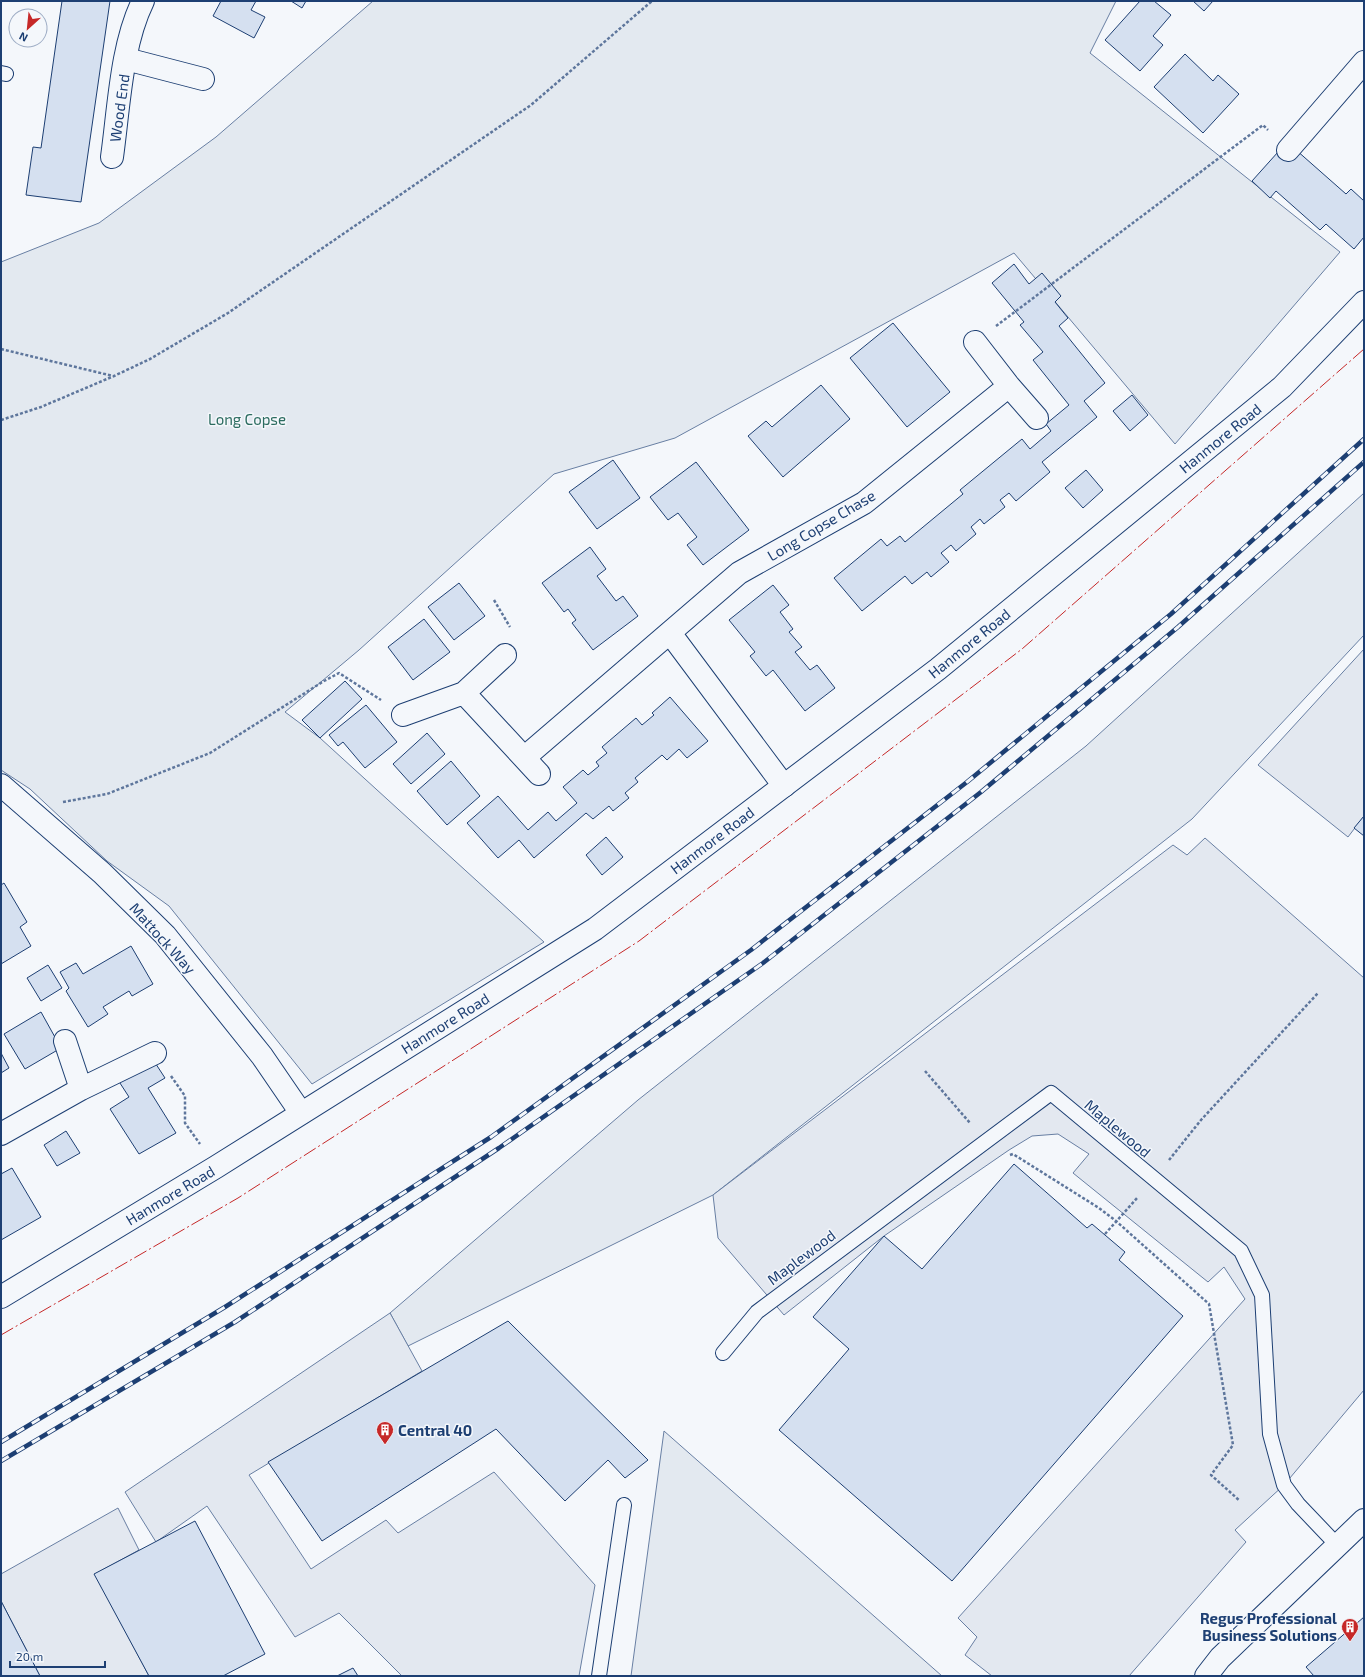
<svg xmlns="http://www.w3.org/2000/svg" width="1365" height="1677" viewBox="0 0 1365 1677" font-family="'Exo 2',sans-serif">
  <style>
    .green { fill: #e3e9f0; stroke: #687fa3 }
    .parking { fill: #e3e8f0; stroke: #687fa3 }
    .building { fill: #d5e0f0; stroke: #1d3f73 }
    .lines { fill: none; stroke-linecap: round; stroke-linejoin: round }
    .lane-casing { stroke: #1d3f73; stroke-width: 16 }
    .street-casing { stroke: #1d3f73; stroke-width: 24 }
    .secondary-casing { stroke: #1d3f73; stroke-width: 24 }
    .path { stroke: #5e769c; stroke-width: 2.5; stroke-dasharray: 3 2; stroke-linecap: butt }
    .lane { stroke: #f4f7fb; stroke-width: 14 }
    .street { stroke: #f4f7fb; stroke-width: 22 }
    .secondary { stroke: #f4f7fb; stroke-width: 22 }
    .rail-casing { stroke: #1d3f73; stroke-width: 4.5 }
    .rail { stroke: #f4f7fb; stroke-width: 3; stroke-dasharray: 9; stroke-linecap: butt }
    .power { stroke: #c62828; stroke-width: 1; stroke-dasharray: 14 3 2 3; stroke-linecap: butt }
    .labels { text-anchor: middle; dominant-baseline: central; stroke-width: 3; stroke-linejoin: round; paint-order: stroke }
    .street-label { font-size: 15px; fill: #1d3f73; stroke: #f4f7fb }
    .park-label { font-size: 15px; fill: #2c6c60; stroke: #f4f7fb }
    .poi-label { font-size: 15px; font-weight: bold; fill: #1d3f73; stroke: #f4f7fb; text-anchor: start }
  </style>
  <rect width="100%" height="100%" fill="#f4f7fb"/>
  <path class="green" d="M 373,1 L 1116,1 L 1090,53 L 1340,252 L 1175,444 L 1014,253 L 675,438 L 554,474 L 359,650 L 285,712 L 320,738 L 544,942 L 312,1084 L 169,906 L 107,861 L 30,789 L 1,770 L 1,262 L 99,223 L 216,137 Z
    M 1364,493 L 1364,635 L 1192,819 L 713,1195 L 408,1346 L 390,1313 L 638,1100 L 1086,746 Z
    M 664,1431 L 942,1676 L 631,1676 Z"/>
  <path class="parking" d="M 1364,649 L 1364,816 L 1348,837 L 1258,765 Z
    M 1205,838 L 1364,978 L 1364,1390 L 1284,1485 L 1235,1530 L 1246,1542 L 1129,1676 L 992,1676 L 965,1655 L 977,1637 L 958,1618 L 1245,1299 L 1224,1267 L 1208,1282 L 1073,1173 L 1089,1154 L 1058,1134 L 1032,1136 L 1009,1150 L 884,1236 L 784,1315 L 718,1238 L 713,1195 L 1173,845 L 1187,855 Z
    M 390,1313 L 422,1371 L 249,1475 L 311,1569 L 386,1520 L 398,1533 L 494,1472 L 595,1585 L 579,1676 L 402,1676 L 339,1613 L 295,1637 L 207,1506 L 156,1542 L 125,1492 Z
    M 118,1508 L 139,1550 L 95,1574 L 149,1676 L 40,1676 L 1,1601 L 1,1574 Z"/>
  <path class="building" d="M 62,1 L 110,1 L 81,202 L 26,195 L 33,147 L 41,148 Z
    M 221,1 L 256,1 L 251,10 L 265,17 L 254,38 L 213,16 Z
    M 291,1 L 306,1 L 302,8 Z
    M 1140,1 L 1154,1 L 1171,15 L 1153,36 L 1163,45 L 1140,71 L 1105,40 Z
    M 1193,1 L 1213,1 L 1204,11 Z
    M 1185,54 L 1213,81 L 1218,75 L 1239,94 L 1203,133 L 1154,87 Z
    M 1287,142 L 1346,194 L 1351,189 L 1364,201 L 1364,237 L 1354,249 L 1326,224 L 1320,230 L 1276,191 L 1270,198 L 1252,181 Z
    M 1014,264 L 1029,284 L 1042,273 L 1061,296 L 1055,302 L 1068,318 L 1059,326 L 1105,383 L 1084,401 L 1097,417 L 1042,462 L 1050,472 L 1016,501 L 1009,493 L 1000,500 L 1005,507 L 984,524 L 980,519 L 971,527 L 976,534 L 956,551 L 951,545 L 941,553 L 949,562 L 931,577 L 927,572 L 912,584 L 905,576 L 862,611 L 834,578 L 881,539 L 887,546 L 900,536 L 905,542 L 963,494 L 960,490 L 1022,439 L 1030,449 L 1051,431 L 1046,424 L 1069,405 L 1033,360 L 1043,352 L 1020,325 L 1024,322 L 992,283 Z
    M 893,323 L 950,392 L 907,427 L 850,358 Z
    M 821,385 L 850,419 L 783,477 L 748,436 L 766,421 L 772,427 Z
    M 1132,395 L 1148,415 L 1130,431 L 1113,411 Z
    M 613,460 L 640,498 L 597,529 L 569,492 Z
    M 696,462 L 749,530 L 703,565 L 687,545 L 697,537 L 678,513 L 668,520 L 650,497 Z
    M 1086,470 L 1103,490 L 1083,508 L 1065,488 Z
    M 590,547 L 606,569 L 597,576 L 616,601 L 623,596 L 638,616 L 593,650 L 572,623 L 576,620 L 568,609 L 564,612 L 542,583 Z
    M 459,583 L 485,616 L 454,640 L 428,607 Z
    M 773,585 L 789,605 L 780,612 L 793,629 L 789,632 L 802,647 L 795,652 L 810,670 L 817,665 L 835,688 L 805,711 L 773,670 L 766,676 L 750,656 L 755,652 L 729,620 Z
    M 424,619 L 450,652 L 413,680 L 388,647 Z
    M 345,681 L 362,699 L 320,738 L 302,720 Z
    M 670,697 L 708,741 L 687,758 L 679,749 L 667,760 L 662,755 L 635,778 L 638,782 L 625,793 L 629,798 L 613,811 L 609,806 L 593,819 L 586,813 L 534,858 L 519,840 L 498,858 L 467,823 L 498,796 L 528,830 L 548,812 L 556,821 L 577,803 L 563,787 L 583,770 L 588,775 L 599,766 L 596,762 L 607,753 L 602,747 L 636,718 L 642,725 L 654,715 L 652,713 Z
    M 366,705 L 397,742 L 365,768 L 343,742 L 338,746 L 329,735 Z
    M 427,733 L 445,754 L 411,784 L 393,764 Z
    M 451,761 L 480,796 L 447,825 L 417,791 Z
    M 1364,816 L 1364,836 L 1354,828 Z
    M 606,837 L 623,857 L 602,875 L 586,855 Z
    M 4,883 L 27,922 L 20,927 L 31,946 L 1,964 L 1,885 Z
    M 131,946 L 153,984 L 132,996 L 129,991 L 103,1007 L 108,1014 L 88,1027 L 66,991 L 69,988 L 60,972 L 76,963 L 83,974 Z
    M 48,965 L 62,988 L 41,1001 L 27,978 Z
    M 41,1012 L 61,1048 L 25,1069 L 4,1034 Z
    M 1,1053 L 9,1068 L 1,1073 Z
    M 152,1058 L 165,1078 L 148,1088 L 176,1133 L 139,1154 L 110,1109 L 129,1097 L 118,1080 Z
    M 66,1131 L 80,1153 L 57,1166 L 44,1145 Z
    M 1014,1164 L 1087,1228 L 1092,1224 L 1125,1252 L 1119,1260 L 1183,1316 L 952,1581 L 779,1430 L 849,1349 L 813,1317 L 884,1236 L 922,1269 Z
    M 12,1168 L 41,1217 L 1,1240 L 1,1174 Z
    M 508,1321 L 648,1460 L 625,1478 L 608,1460 L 565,1501 L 496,1429 L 322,1541 L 268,1462 Z
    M 195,1521 L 265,1654 L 223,1676 L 149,1676 L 94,1574 Z
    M 1,1601 L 40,1676 L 1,1676 Z
    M 1364,1617 L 1364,1676 L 1314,1676 L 1306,1667 Z
    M 353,1668 L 358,1676 L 337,1676 Z"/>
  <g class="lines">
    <defs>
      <path id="lane" d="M 1,73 L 6,74
        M 723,1353 L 757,1312 L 1051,1093 L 1241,1251 L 1262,1295 L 1270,1434 L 1284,1485 L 1298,1504 L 1337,1545
        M 599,1676 L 624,1505"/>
      <path id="street" d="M 126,59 L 203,79
        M 1288,150 L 1364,62
        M 112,157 C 119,107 121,46 143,1
        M 975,342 L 1009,386 L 1037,418
        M 670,633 L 784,786
        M 464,693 L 539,774
        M 403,715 L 464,693 L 505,655
        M 525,757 L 739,573 L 864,503 L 1009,386
        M 1,785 L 102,873 L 165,935 L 262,1056 L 301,1113
        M 65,1041 L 81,1089
        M 1,1134 L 81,1089 L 155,1053"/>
      <path id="secondary" d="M 1,1297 L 216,1167 L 595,929 L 938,669 L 1282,387 L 1364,302
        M 1206,1676 L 1220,1658 L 1364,1520"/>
    </defs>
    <use href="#lane" class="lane-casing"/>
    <use href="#street" class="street-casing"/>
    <use href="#secondary" class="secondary-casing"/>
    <path class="path" d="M 996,326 L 1263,125 L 1268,130
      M 1,349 L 113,376
      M 1,420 L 41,407 L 114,376 L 150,359 L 228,313 L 531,105 L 652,1
      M 494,600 L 510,627
      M 63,802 L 107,794 L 210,753 L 324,681 L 339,673 L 381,700
      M 925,1071 L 970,1123
      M 171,1076 L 185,1096 L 185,1123 L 200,1144
      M 1010,1155 L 1013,1154 L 1099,1208 L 1116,1221 L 1209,1304 L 1233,1445 L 1211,1475 L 1240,1501
      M 1169,1160 L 1201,1120 L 1318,993
      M 1105,1234 L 1138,1197"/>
    <use href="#lane" class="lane"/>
    <use href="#street" class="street"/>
    <use href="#secondary" class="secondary"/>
    <defs>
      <path id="rail" d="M 1,1442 L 225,1307 L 491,1137 L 751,950 L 967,782 L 1171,614 L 1364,439
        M 1,1461 L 235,1322 L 499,1148 L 763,963 L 981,792 L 1178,627 L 1364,462"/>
    </defs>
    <use href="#rail" class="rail-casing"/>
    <use href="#rail" class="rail"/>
    <path class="power" d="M 1,1335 L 238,1198 L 639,941 L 1022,649 L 1364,349"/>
  </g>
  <defs>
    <symbol id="building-pin" viewBox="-11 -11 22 30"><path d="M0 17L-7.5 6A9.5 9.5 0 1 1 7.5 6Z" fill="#c62828" stroke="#f4f7fb"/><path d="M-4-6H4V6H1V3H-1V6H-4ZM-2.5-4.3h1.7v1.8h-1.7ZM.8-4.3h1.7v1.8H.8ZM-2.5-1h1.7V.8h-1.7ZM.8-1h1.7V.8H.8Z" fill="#fff"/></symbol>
  </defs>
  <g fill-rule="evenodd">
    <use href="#building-pin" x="375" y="1420" width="20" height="27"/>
    <use href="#building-pin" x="1340" y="1617" width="20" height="27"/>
  </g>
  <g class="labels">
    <g class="street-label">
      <text transform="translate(119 108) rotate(-82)">Wood End</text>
      <text transform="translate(1220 438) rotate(-39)">Hanmore Road</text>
      <text transform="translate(821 525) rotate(-31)">Long Copse Chase</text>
      <text transform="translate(969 643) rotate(-39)">Hanmore Road</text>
      <text transform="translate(712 840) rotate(-37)">Hanmore Road</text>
      <text transform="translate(163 938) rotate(48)">Mattock Way</text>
      <text transform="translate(445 1023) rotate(-32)">Hanmore Road</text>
      <text transform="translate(1118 1128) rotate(40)">Maplewood</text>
      <text transform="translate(170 1195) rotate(-31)">Hanmore Road</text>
      <text transform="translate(801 1257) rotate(-37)">Maplewood</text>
    </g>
    <g class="park-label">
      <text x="247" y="419">Long Copse</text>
    </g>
    <g class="poi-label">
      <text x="398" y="1430">Central 40</text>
      <text x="1337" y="1618" text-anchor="end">Regus Professional<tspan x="1337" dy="17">Business Solutions</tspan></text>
    </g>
  </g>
  <rect width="1365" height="1677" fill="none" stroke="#1d3f73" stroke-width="4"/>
  <g transform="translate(28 28) rotate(207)"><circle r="19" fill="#f4f7fb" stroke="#9eadc5"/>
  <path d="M0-3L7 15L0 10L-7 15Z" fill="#c62828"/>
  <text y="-6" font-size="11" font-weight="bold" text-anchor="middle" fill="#1d3f73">N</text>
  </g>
  <path d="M10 1661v6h95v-6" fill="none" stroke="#1d3f73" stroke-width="2"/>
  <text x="16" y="1661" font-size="12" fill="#1d3f73" stroke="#f4f7fb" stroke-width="3" paint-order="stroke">20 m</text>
</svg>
